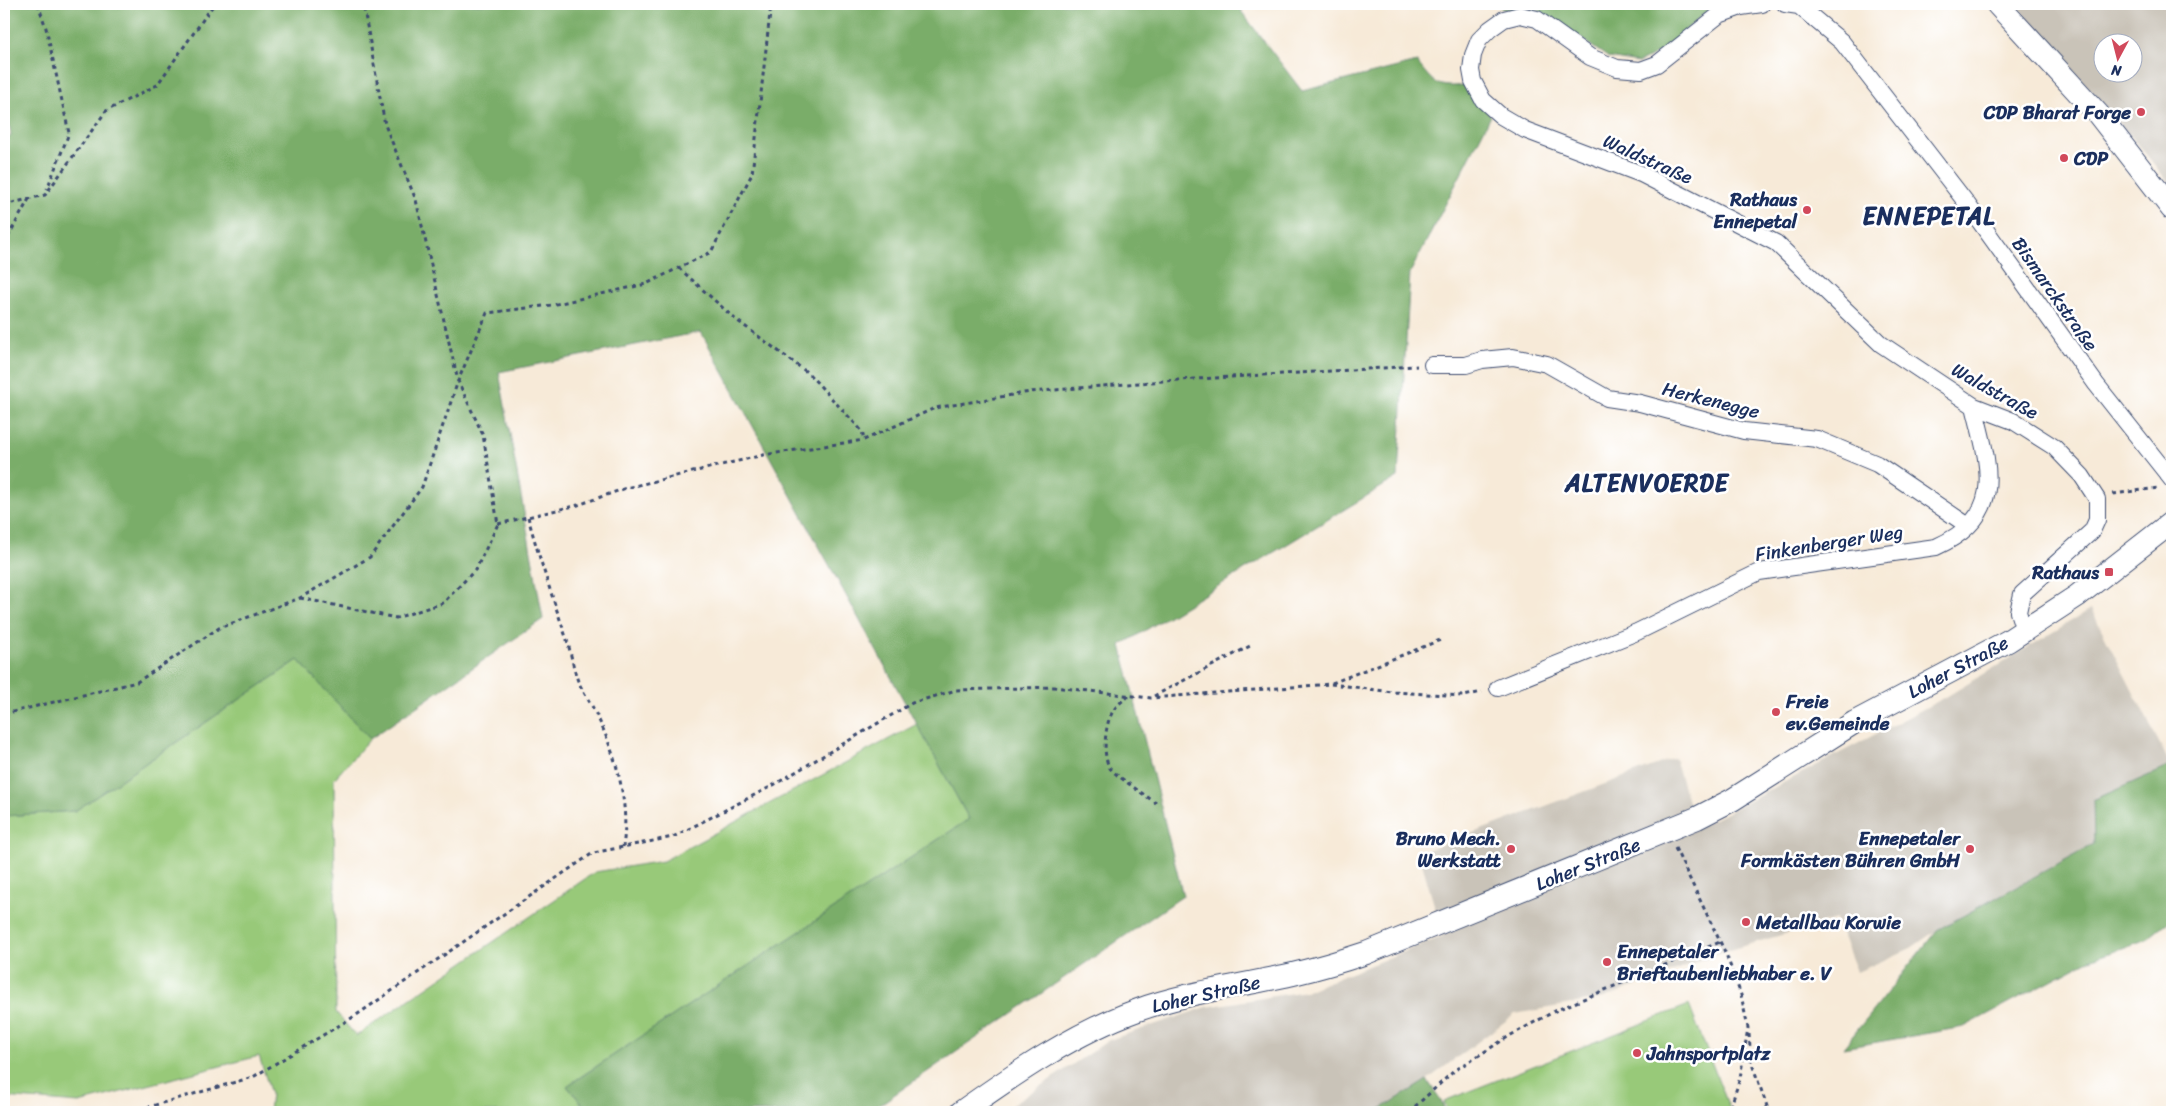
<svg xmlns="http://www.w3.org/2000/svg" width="2176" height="1116" viewBox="0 0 2176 1116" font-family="Sriracha,sans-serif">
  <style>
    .industrial { fill: #c9c3b8; fill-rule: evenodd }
    .green { fill: #98c979; stroke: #5a7c6c }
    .forest { fill: #7aad69; stroke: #4a6e64 }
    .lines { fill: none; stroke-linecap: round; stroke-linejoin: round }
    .street-casing { stroke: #3c4b70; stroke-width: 18 }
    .secondary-casing { stroke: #3c4b70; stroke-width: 24 }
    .path { stroke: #3c4b70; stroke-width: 3; stroke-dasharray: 4 4; stroke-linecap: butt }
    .street { stroke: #fff; stroke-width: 16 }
    .secondary { stroke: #fff; stroke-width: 22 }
    .poi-dot { fill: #d1495b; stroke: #fff; stroke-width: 2 }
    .labels { text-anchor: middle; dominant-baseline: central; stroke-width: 5; stroke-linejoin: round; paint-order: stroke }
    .poi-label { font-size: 19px; font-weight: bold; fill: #1b2f5e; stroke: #fff; text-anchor: end }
    .street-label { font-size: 19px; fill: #1b2f5e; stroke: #fff }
    .district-label { font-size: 24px; font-weight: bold; letter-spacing: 1px; fill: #1b2f5e; stroke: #fff }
  </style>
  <rect width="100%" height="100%" fill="#fff"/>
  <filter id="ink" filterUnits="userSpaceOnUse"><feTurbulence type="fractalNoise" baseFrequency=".02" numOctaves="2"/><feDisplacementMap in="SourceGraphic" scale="10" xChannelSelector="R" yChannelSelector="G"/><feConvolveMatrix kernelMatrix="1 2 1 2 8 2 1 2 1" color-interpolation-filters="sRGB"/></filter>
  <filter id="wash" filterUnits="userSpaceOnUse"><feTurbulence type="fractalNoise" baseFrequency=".0096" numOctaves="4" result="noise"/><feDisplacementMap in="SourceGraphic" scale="20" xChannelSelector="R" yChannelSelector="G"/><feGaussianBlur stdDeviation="1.12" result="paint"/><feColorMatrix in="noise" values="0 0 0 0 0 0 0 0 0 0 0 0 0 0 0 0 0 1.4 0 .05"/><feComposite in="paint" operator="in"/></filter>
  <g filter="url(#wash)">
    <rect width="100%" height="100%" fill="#f7ead8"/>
    <path class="industrial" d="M 2016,4 L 2172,4 L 2172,187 L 2145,153 L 2039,33 ZM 2104,42 L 2134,42 L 2134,72 L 2104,72 Z
      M 2091,609 L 2171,766 L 2093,800 L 2095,844 L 1937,930 L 1911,948 L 1857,972 L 1836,919 L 1719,953 L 1604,998 L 1515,1014 L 1427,1080 L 1376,1112 L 1002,1112 L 1109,1040 L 1207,1007 L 1306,991 L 1443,936 L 1419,853 L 1675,758 L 1696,829 L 1946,697 Z"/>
    <path class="green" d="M 298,660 L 370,739 L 334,779 L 336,1012 L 356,1036 L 595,872 L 663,861 L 917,724 L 969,819 L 567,1086 L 589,1112 L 269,1112 L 271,1094 L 259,1056 L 79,1103 L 4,1097 L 4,816 L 75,811 Z
      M 1689,1005 L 1731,1112 L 1448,1112 L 1444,1101 Z"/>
    <path class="forest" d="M 4,4 L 1251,4 L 1241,11 L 1302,91 L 1417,62 C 1435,85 1436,88 1466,85 L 1491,116 L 1410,273 L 1398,477 L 1121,645 L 1183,896 L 869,1112 L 589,1112 L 567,1086 L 969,819 L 701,332 L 499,372 L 543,619 L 370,739 L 298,660 L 75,811 L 4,816 L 4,140 L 11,136 L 4,89 Z
      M 1497,4 L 1715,4 L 1662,51 L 1638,63 L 1609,58 L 1539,10 L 1502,9 Z
      M 2172,765 L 2172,919 L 2147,939 L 2087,961 L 1964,1027 L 1843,1048 L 1937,930 L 2094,844 L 2093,800 Z
      M 1427,1080 L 1441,1100 L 1446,1112 L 1376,1112 Z"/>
  </g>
  <g filter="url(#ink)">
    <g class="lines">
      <defs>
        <path id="street" d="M 1762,4 L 1741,7 L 1719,15 L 1657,64 L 1641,70 L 1617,68 L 1590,57 L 1537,19 L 1520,15 L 1504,19 L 1490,29 L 1479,40 L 1473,55 L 1471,70 L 1473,81 L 1483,100 L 1501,116 L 1525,130 L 1641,174 L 1776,243 L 1881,344 L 1974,406 L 2013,421 L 2054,447 L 2082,476 L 2097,499 L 2097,520 L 2092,531 L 2022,594 L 2018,612 L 2024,630
          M 1785,4 L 1799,6 L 1842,42 L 1965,201 L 2096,384 L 2172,480
          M 1432,365 L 1466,365 L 1482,360 L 1513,357 L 1547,364 L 1607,398 L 1640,403 L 1744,431 L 1817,439 L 1877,464 L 1967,525
          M 1498,688 L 1637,632 L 1759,572 L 1936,547 C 2007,515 1989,467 1974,406"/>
        <path id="secondary" d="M 1997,4 L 2098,114 L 2172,209
          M 961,1112 C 1016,1073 1074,1033 1138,1010 C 1188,992 1241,986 1293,974 C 1318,968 1342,961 1366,953 L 1697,818 L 1732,800 L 1855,722 L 2008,641 L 2077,596 L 2172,522"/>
      </defs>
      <use href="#street" class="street-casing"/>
      <use href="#secondary" class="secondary-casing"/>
      <path class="path" d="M 38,4 L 46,28 L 69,133 L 47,189
        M 4,205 L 45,195 L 106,111 L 157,85 L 214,4
        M 4,244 L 29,199
        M 679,268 L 735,319 L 808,373 L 862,431 L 864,440
        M 2113,494 L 2158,488
        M 528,517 C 539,558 553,599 567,640 C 571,653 573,668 578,681 C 583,692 591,703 596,714 C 616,754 630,803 623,847
        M 498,524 L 578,505 L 626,488 L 763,455 L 864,440 L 935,408 L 1030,392 L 1163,381 L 1417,366
        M 300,598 L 396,618 L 443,603 L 476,569 L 498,524 L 483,435 L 458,381 L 416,200 L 385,125 L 363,4
        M 1332,683 L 1443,639
        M 1129,696 C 1122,701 1115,706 1111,715 C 1105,726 1102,757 1110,768 C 1115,775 1146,796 1156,803
        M 1154,696 L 1250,646
        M 4,714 L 137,682 L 219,628 L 300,598 L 370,557 L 422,487 L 458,381 L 487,313 L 552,305 L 646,284 L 711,252 L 752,174 L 771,4
        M 1675,848 L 1726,954 L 1741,995 L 1748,1028 L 1740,1078 L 1730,1109
        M 1749,1034 L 1751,1061 L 1769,1112
        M 4,1111 L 14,1112
        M 131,1112 L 253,1077 L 355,1016 L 593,853 L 673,837 L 772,786 L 912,703 L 956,690 L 1054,687 L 1151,698 L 1331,684 L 1392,692 L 1464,696 L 1482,692
        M 1409,1112 L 1454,1071 L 1511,1035 L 1557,1010 L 1720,942"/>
      <use href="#street" class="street"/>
      <use href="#secondary" class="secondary"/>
    </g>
  </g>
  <g class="poi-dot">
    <circle cx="2141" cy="112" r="5"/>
    <circle cx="2064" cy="158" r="5"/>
    <circle cx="1807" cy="210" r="5"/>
    <rect x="2104" y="567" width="10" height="10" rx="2.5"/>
    <circle cx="1776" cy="712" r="5"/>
    <circle cx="1511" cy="849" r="5"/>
    <circle cx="1970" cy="849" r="5"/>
    <circle cx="1746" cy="922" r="5"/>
    <circle cx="1607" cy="962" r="5"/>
    <circle cx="1637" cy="1053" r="5"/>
  </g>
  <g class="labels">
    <g class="poi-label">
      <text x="2131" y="112">CDP Bharat Forge</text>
      <text x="2074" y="158" text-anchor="start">CDP</text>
      <text x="1797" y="199">Rathaus<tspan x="1797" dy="22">Ennepetal</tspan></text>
      <text x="2099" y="572">Rathaus</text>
      <text x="1786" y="701" text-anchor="start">Freie<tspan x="1786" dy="22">ev.Gemeinde</tspan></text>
      <text x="1501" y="838">Bruno Mech.<tspan x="1501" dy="22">Werkstatt</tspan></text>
      <text x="1960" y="838">Ennepetaler<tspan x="1960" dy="22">Formkästen Bühren GmbH</tspan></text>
      <text x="1756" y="922" text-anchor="start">Metallbau Korwie</text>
      <text x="1617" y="951" text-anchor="start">Ennepetaler<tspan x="1617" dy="22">Brieftaubenliebhaber e. V</tspan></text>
      <text x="1647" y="1053" text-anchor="start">Jahnsportplatz</text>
    </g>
    <g class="street-label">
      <text transform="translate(1648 159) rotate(24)">Waldstraße</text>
      <text transform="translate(2055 294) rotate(55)">Bismarckstraße</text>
      <text transform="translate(1995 391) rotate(29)">Waldstraße</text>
      <text transform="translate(1711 400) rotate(14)">Herkenegge</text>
      <text transform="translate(1829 543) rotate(-9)">Finkenberger Weg</text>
      <text transform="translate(1958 667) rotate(-28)">Loher Straße</text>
      <text transform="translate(1588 864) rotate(-22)">Loher Straße</text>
      <text transform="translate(1206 994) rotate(-13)">Loher Straße</text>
    </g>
    <g class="district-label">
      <text x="1929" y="216">ENNEPETAL</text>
      <text x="1647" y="483">ALTENVOERDE</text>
    </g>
  </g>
  <rect width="2176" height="1116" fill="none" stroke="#fff" stroke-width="20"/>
  <g transform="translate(2118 58) rotate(187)"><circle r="24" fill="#ffffff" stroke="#a4acbf"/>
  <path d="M0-4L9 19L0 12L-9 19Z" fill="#d1495b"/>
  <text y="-8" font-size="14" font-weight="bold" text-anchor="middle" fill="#1b2f5e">N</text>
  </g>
</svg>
